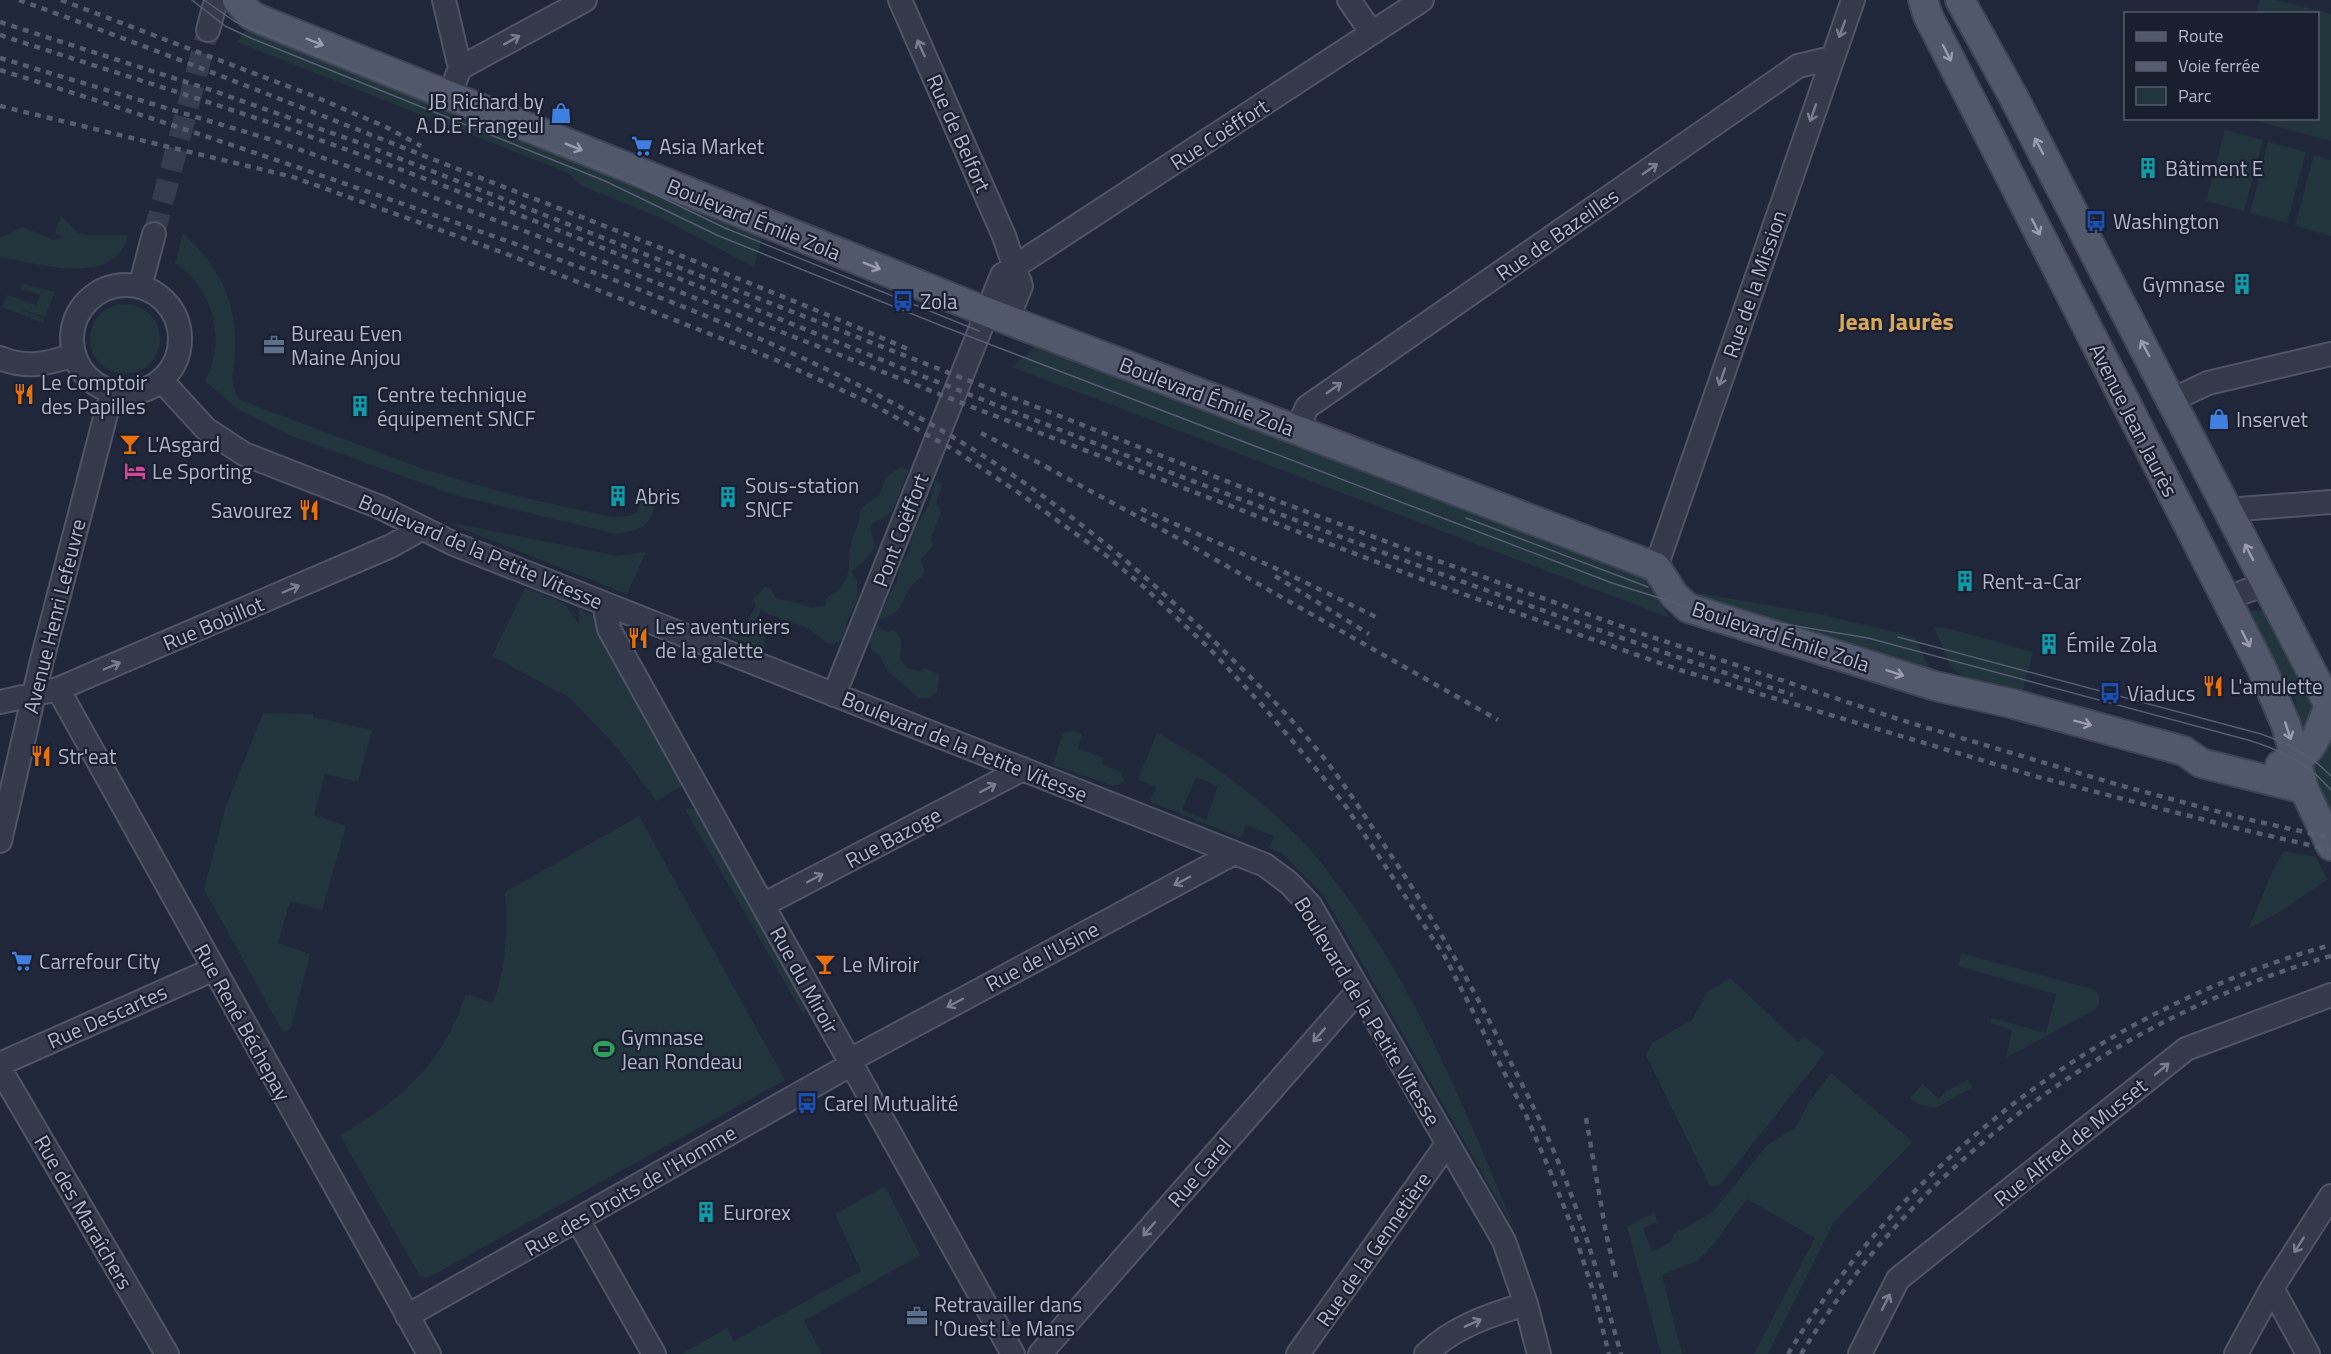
<svg xmlns="http://www.w3.org/2000/svg" width="2331" height="1354" viewBox="0 0 2331 1354" font-family="'Titillium Web',sans-serif">
  <style>
    .green { fill: #22353c; fill-rule: evenodd }
    .lines { fill: none; stroke-linecap: round; stroke-linejoin: round }
    .minor-tunnel { stroke: #353c50; stroke-width: 22; stroke-dasharray: 22 11; stroke-linecap: butt }
    .minor-casing { stroke: #4f5466; stroke-width: 26 }
    .major-casing { stroke: #3e4354; stroke-width: 32 }
    .minor { stroke: #343a4b; stroke-width: 22 }
    .major { stroke: #52586c; stroke-width: 28 }
    .tram { stroke: #565d73; stroke-width: 1.5 }
    .rail { stroke: #565d73; stroke-width: 4.5; stroke-dasharray: 6 6; stroke-linecap: butt }
    .oneway { stroke: #787d8f }
    .oneway2 { stroke: #989db0 }
    .labels { text-anchor: middle; dominant-baseline: central; stroke-width: 4.5; stroke-linejoin: round; paint-order: stroke }
    .poi-label { font-size: 21px; fill: #afb4c7; stroke: #1a1f30; text-anchor: start }
    .street-label { font-size: 21px; fill: #afb4c7; stroke: #1a1f30 }
    .quarter-label { font-size: 24px; font-weight: bold; fill: #daa758; stroke: #1a1f30 }
  </style>
  <rect width="100%" height="100%" fill="#20273b"/>
  <path class="green" d="M 2260,0 L 2276,0 L 2331,14 L 2331,141 L 2250,119 L 2318,118 L 2318,14 L 2256,13 Z
    M 251,22 L 764,231 L 754,267 L 659,217 L 582,186 L 568,173 L 237,42 Z
    M 2225,130 L 2263,140 L 2244,211 L 2206,201 Z
    M 2268,142 L 2306,152 L 2287,223 L 2250,213 Z
    M 2314,155 L 2331,160 L 2331,236 L 2295,226 Z
    M 61,216 L 78,233 L 88,235 L 128,235 C 116,289 37,263 0,257 L 0,238 L 23,227 L 53,240 L 64,237 L 55,233 Z
    M 183,233 C 219,267 237,301 235,351 C 235,372 227,381 240,400 L 426,470 L 520,497 L 612,517 L 630,516 L 637,512 L 639,501 L 649,496 L 655,506 C 647,530 640,529 616,534 L 455,495 L 289,435 L 239,410 L 205,381 C 227,341 214,288 175,263 Z
    M 23,284 L 55,292 L 45,317 L 20,309 L 44,319 L 43,323 L 2,307 L 7,295 L 36,305 L 40,295 L 21,288 Z
    M90 339a35 35 0 1 1 70 0a35 35 0 1 1-70 0Z
    M 1048,336 L 1628,556 L 1670,618 L 1012,367 Z
    M 901,467 L 909,470 C 901,484 899,503 889,514 C 883,521 872,519 871,528 C 870,534 875,540 875,547 L 864,561 L 852,571 L 857,580 L 857,601 L 846,623 L 846,632 L 842,640 L 833,644 L 827,643 L 808,628 L 766,613 L 761,608 L 754,631 L 766,632 L 764,650 L 725,635 L 726,628 L 733,627 L 743,629 L 756,605 L 753,599 L 765,587 L 770,588 L 777,599 L 791,601 L 811,608 L 826,606 L 826,599 C 831,594 837,592 841,587 C 853,573 847,559 851,542 C 855,531 860,523 860,510 L 866,504 L 879,496 L 886,477 Z
    M 935,480 L 943,484 L 936,502 L 941,513 L 931,538 L 933,546 L 921,559 C 922,564 925,569 924,573 C 922,578 916,580 913,584 C 899,602 904,615 877,620 L 897,581 L 900,564 L 908,555 L 914,530 L 929,505 Z
    M 443,521 L 618,556 L 646,552 L 627,594 Z
    M 525,588 L 564,603 L 579,625 L 579,609 L 592,615 L 687,783 L 656,801 L 617,747 L 570,698 L 492,656 Z
    M 1692,592 L 1819,614 L 1915,637 L 1927,664 L 1939,680 L 1737,623 Z
    M 2268,610 L 2318,699 L 2301,738 L 2296,701 L 2245,611 Z
    M 876,622 L 880,628 L 888,632 L 894,630 C 907,640 899,647 901,661 L 907,668 L 920,671 L 924,668 L 939,674 L 937,693 L 927,698 L 918,698 L 887,670 L 880,656 L 872,650 L 869,642 Z
    M 1934,627 L 1951,629 L 2033,652 L 2019,706 L 1961,676 L 1950,665 Z
    M 263,713 L 313,714 L 313,717 L 372,730 L 358,782 L 325,774 L 314,815 L 346,826 L 322,910 L 290,901 L 278,943 L 310,954 L 291,1028 L 283,1032 L 204,889 L 226,806 Z
    M 1073,731 L 1082,734 L 1078,748 L 1081,750 L 1104,758 L 1102,764 L 1121,772 L 1124,781 L 1118,785 L 1111,785 L 1053,765 L 1063,733 Z
    M 1157,733 C 1207,760 1252,791 1293,832 C 1317,855 1337,883 1356,910 C 1425,1008 1470,1121 1516,1232 L 1324,896 L 1283,854 L 1269,848 L 1274,836 L 1246,825 L 1241,838 L 1150,802 L 1156,787 L 1138,780 ZM 1196,777 L 1218,786 L 1206,820 L 1182,810 Z
    M 2327,735 L 2331,738 L 2331,824 L 2303,785 Z
    M 685,809 L 696,809 L 807,1007 L 803,1014 Z
    M 639,816 L 785,1080 L 428,1278 L 420,1276 L 340,1135 C 403,1100 443,1063 466,994 L 493,1003 C 506,967 508,930 505,892 Z
    M 2284,851 L 2316,857 L 2327,880 L 2275,915 L 2248,929 C 2261,903 2268,876 2284,851 Z
    M 1961,953 L 2095,990 L 2099,995 L 2099,1004 L 2094,1010 L 2006,1058 L 2012,1030 L 1990,1023 L 1991,1018 L 2046,1033 L 2056,994 L 1958,966 Z
    M 1730,978 L 1798,1042 L 1804,1036 L 1825,1053 L 1719,1186 L 1710,1186 L 1646,1055 L 1652,1043 L 1692,1020 L 1707,992 Z
    M 1831,1073 L 1913,1142 L 1834,1222 L 1768,1354 L 1754,1354 L 1815,1238 L 1747,1199 L 1713,1245 L 1697,1261 L 1662,1275 L 1682,1354 L 1661,1354 L 1627,1226 L 1654,1213 L 1658,1222 L 1643,1228 L 1652,1252 L 1671,1242 L 1674,1234 L 1713,1212 L 1767,1145 L 1796,1127 L 1809,1102 Z
    M 1968,1080 L 1973,1087 L 1936,1108 L 1920,1105 L 1910,1098 L 1923,1084 L 1939,1099 L 1946,1091 Z
    M 885,1186 L 920,1255 L 804,1321 L 822,1354 L 681,1354 L 727,1328 L 734,1341 L 861,1271 L 835,1214 Z"/>
  <g class="lines">
    <path class="minor-tunnel" d="M 154,234 L 208,30"/>
    <defs>
      <path id="minor" d="M 444,0 L 460,68 L 455,81
        M 900,0 L 1004,236 L 1021,286 L 1007,320
        M 1349,0 L 1372,33
        M 208,30 L 216,0
        M 460,68 L 585,0
        M72 339a54 54 0 1 1 108 0a54 54 0 1 1-108 0Z
        M 140,287 L 154,234
        M 0,358 C 26,369 47,364 74,355
        M 161,380 L 206,429 L 244,454 L 380,507 L 454,544 L 1265,865 L 1289,883 L 1310,905 L 1504,1241 L 1526,1304 L 1539,1354
        M 2172,400 L 2208,383 L 2331,354
        M 1297,430 L 1307,407 L 1798,66 L 1832,58
        M 2227,510 L 2331,502
        M 1656,567 L 1853,0
        M 2225,599 L 2265,584
        M 604,604 L 609,629 L 1013,1354
        M 58,689 L 429,1354
        M 834,695 L 1002,275 L 1422,0
        M 0,702 L 58,689 L 391,546 L 421,529
        M 0,841 L 42,660 L 112,391
        M 763,905 L 1023,769
        M 850,1060 L 1234,853
        M 0,1064 L 214,969
        M 0,1069 L 167,1354
        M 578,1220 L 654,1354
        M 2272,1288 L 2308,1354
        M 407,1316 L 852,1064
        M 1040,1354 L 1358,991
        M 1298,1354 L 1447,1144
        M 1426,1354 C 1453,1327 1490,1315 1526,1304
        M 1860,1354 L 1898,1279 L 2186,1049 L 2331,995
        M 2236,1354 L 2272,1288 L 2331,1196"/>
      <path id="major" d="M 237,0 L 251,15 L 261,20 L 987,312 L 1656,567 L 1674,595 L 1688,608 L 1935,686 L 2014,704 L 2184,751 L 2201,763 L 2304,789
        M 1923,0 L 1928,16 L 2262,669 L 2286,725 L 2304,789 L 2331,846
        M 1960,0 L 2013,96 L 2331,709
        M 2280,765 C 2312,761 2319,731 2329,705"/>
    </defs>
    <use href="#minor" class="minor-casing"/>
    <use href="#major" class="major-casing"/>
    <use href="#minor" class="minor"/>
    <use href="#major" class="major"/>
    <path class="tram" d="M 192,0 L 225,26 L 253,39 L 605,181 L 719,236 L 942,326 L 1612,583 L 1694,609 L 1868,638 L 2248,740 C 2281,750 2308,763 2331,790
      M 204,0 L 234,21 L 257,31 L 609,172 L 725,228 L 979,331
      M 1466,518 L 1648,587
      M 1898,637 L 2261,734 C 2288,743 2311,755 2331,776"/>
    <path class="rail" d="M 19,0 C 164,52 307,110 450,166 C 604,226 758,284 910,350
      M 61,0 L 311,95 L 386,127 L 421,146
      M 0,22 L 217,92 L 360,143 L 1262,495 L 1430,558 L 1646,635 L 1901,720 L 2119,785 L 2242,818 L 2331,838
      M 0,35 C 119,74 238,110 356,153 C 566,230 773,318 981,399 C 1250,504 1519,607 1793,695
      M 0,58 L 269,139 L 384,179 L 530,233 L 972,407 L 1429,582 L 1680,670 L 2038,777 L 2240,829 L 2331,850
      M 0,70 C 161,120 320,174 479,231 C 645,290 810,350 961,442 C 1059,501 1146,573 1227,654 C 1261,687 1294,721 1324,758 C 1342,781 1358,806 1374,830 C 1420,897 1461,965 1498,1038 C 1520,1080 1542,1122 1560,1166 C 1585,1227 1603,1291 1621,1354
      M 0,106 L 293,177 L 504,253 L 776,360 L 870,403 L 956,451 L 1019,493 L 1108,557 L 1145,588 L 1210,649 L 1262,705 L 1322,776 L 1347,808 L 1445,957 L 1526,1115 L 1550,1171 L 1574,1232 L 1593,1291 L 1609,1354
      M 981,433 L 1053,470
      M 1046,467 L 1172,535 L 1498,720
      M 1141,509 L 1284,572 L 1378,618
      M 1275,576 L 1369,634
      M 1586,1118 L 1606,1233 L 1617,1282
      M 1788,1354 C 1907,1157 2108,1006 2331,945
      M 1801,1354 C 1821,1322 1843,1291 1866,1261 C 1984,1116 2152,1007 2331,956"/>
  </g>
  <defs><path id="oneway-shaft" d="M-6 0H5M1.5-3L5.5 0L1.5 3" fill="none" stroke-width="1.6" stroke-linecap="round" stroke-linejoin="round" transform="scale(1.5)"/></defs>
  <g class="oneway">
    <use href="#oneway-shaft" transform="translate(1842 29) rotate(110)"/>
    <use href="#oneway-shaft" transform="translate(512 40) rotate(-29)"/>
    <use href="#oneway-shaft" transform="translate(921 48) rotate(-114)"/>
    <use href="#oneway-shaft" transform="translate(1813 113) rotate(109)"/>
    <use href="#oneway-shaft" transform="translate(1650 169) rotate(-35)"/>
    <use href="#oneway-shaft" transform="translate(1722 377) rotate(109)"/>
    <use href="#oneway-shaft" transform="translate(1334 388) rotate(-35)"/>
    <use href="#oneway-shaft" transform="translate(291 589) rotate(-23)"/>
    <use href="#oneway-shaft" transform="translate(112 666) rotate(-23)"/>
    <use href="#oneway-shaft" transform="translate(988 788) rotate(-28)"/>
    <use href="#oneway-shaft" transform="translate(815 878) rotate(-28)"/>
    <use href="#oneway-shaft" transform="translate(1182 881) rotate(152)"/>
    <use href="#oneway-shaft" transform="translate(955 1003) rotate(152)"/>
    <use href="#oneway-shaft" transform="translate(1319 1035) rotate(131)"/>
    <use href="#oneway-shaft" transform="translate(2162 1069) rotate(-39)"/>
    <use href="#oneway-shaft" transform="translate(1149 1229) rotate(131)"/>
    <use href="#oneway-shaft" transform="translate(2299 1245) rotate(123)"/>
    <use href="#oneway-shaft" transform="translate(1886 1302) rotate(-63)"/>
    <use href="#oneway-shaft" transform="translate(1473 1323) rotate(-24)"/>
  </g>
  <g class="oneway2">
    <use href="#oneway-shaft" transform="translate(315 42) rotate(22)"/>
    <use href="#oneway-shaft" transform="translate(1947 53) rotate(63)"/>
    <use href="#oneway-shaft" transform="translate(2039 146) rotate(-118)"/>
    <use href="#oneway-shaft" transform="translate(574 147) rotate(22)"/>
    <use href="#oneway-shaft" transform="translate(2036 227) rotate(63)"/>
    <use href="#oneway-shaft" transform="translate(872 266) rotate(22)"/>
    <use href="#oneway-shaft" transform="translate(2145 348) rotate(-118)"/>
    <use href="#oneway-shaft" transform="translate(2249 552) rotate(-117)"/>
    <use href="#oneway-shaft" transform="translate(2246 639) rotate(63)"/>
    <use href="#oneway-shaft" transform="translate(1895 673) rotate(18)"/>
    <use href="#oneway-shaft" transform="translate(2083 723) rotate(15)"/>
    <use href="#oneway-shaft" transform="translate(2288 731) rotate(72)"/>
  </g>
  <defs>
    <symbol id="shop-bare" viewBox="-9 -9 18 18"><path d="M-5-2.5h2.3a2.7 3.5 0 0 1 5.4 0H5L5.5 6h-11ZM-1.5-2.5h3a1.5 2.3 0 0 0-3 0Z" fill="#3f7fe0" stroke="#1a1f30" stroke-width="2.5" paint-order="stroke"/></symbol>
    <symbol id="supermarket-bare" viewBox="-9 -9 18 18"><path d="M-6-5.5h2.5l.6 2H6L4.5 2H-2.5L-4.4-4H-6ZM-1.5 3.2a1.3 1.3 0 1 0 .1 0ZM3 3.2a1.3 1.3 0 1 0 .1 0Z" fill="#3f7fe0" stroke="#1a1f30" stroke-width="2.5" paint-order="stroke"/></symbol>
    <symbol id="building-bare" viewBox="-9 -9 18 18"><path d="M-4-6H4V6H1V3H-1V6H-4ZM-2.5-4.3h1.7v1.8h-1.7ZM.8-4.3h1.7v1.8H.8ZM-2.5-1h1.7V.8h-1.7ZM.8-1h1.7V.8H.8Z" fill="#0f9aa8" stroke="#1a1f30" stroke-width="2.5" paint-order="stroke"/></symbol>
    <symbol id="bus-bare" viewBox="-9 -9 18 18"><path d="M-5-6H5V4H4V6H2V4H-2V6H-4V4H-5ZM-3.5-4V0h7V-4ZM-3.5 1.2v1.5H-2V1.2ZM2 1.2v1.5H3.5V1.2Z" fill="#1a4fb4" stroke="#1a1f30" stroke-width="2.5" paint-order="stroke"/></symbol>
    <symbol id="office-bare" viewBox="-9 -9 18 18"><path d="M-6-3h4V-5.5h4V-3h4V5H-6ZM-1-4.5V-3h2v-1.5ZM-6 0V1H6V0Z" fill="#5c6f8a" stroke="#1a1f30" stroke-width="2.5" paint-order="stroke"/></symbol>
    <symbol id="restaurant-bare" viewBox="-9 -9 18 18"><path d="M-5-6h1v4h1v-4h1v4h1v-4h1v5L-1.5 .5V6h-2V.5L-5-1ZM5-6V6H3V1.5H1.5Q1.5-4 5-6Z" fill="#e8710a" stroke="#1a1f30" stroke-width="2.5" paint-order="stroke"/></symbol>
    <symbol id="bar-bare" viewBox="-9 -9 18 18"><path d="M-6-5H6L.8 .8V4.5H3.5V6h-7V4.5H-.8V.8Z" fill="#e8710a" stroke="#1a1f30" stroke-width="2.5" paint-order="stroke"/></symbol>
    <symbol id="hotel-bare" viewBox="-9 -9 18 18"><path d="M-6-4.5h1.5V1H6V5H4.5V3h-9V5H-6ZM-4 0a1.8 1.8 0 1 1 3.6 0ZM.5 0V-2.5h3Q6-2.5 6 0Z" fill="#d1479c" stroke="#1a1f30" stroke-width="2.5" paint-order="stroke"/></symbol>
    <symbol id="stadium-bare" viewBox="-9 -9 18 18"><path d="M0-5a6.5 5 0 1 0 0 10a6.5 5 0 1 0 0-10ZM-3.5-1.8h7v3.6h-7Z" fill="#2e9e5b" stroke="#1a1f30" stroke-width="2.5" paint-order="stroke"/></symbol>
  </defs>
  <g fill-rule="evenodd">
    <use href="#shop-bare" x="546" y="98" width="30" height="30"/>
    <use href="#supermarket-bare" x="627" y="131" width="30" height="30"/>
    <use href="#building-bare" x="2133" y="153" width="30" height="30"/>
    <use href="#bus-bare" x="2081" y="206" width="30" height="30"/>
    <use href="#building-bare" x="2227" y="269" width="30" height="30"/>
    <use href="#bus-bare" x="888" y="286" width="30" height="30"/>
    <use href="#office-bare" x="259" y="330" width="30" height="30"/>
    <use href="#restaurant-bare" x="9" y="379" width="30" height="30"/>
    <use href="#building-bare" x="345" y="391" width="30" height="30"/>
    <use href="#shop-bare" x="2204" y="404" width="30" height="30"/>
    <use href="#bar-bare" x="115" y="429" width="30" height="30"/>
    <use href="#hotel-bare" x="120" y="456" width="30" height="30"/>
    <use href="#building-bare" x="603" y="481" width="30" height="30"/>
    <use href="#building-bare" x="713" y="482" width="30" height="30"/>
    <use href="#restaurant-bare" x="294" y="495" width="30" height="30"/>
    <use href="#building-bare" x="1950" y="566" width="30" height="30"/>
    <use href="#restaurant-bare" x="623" y="623" width="30" height="30"/>
    <use href="#building-bare" x="2034" y="629" width="30" height="30"/>
    <use href="#restaurant-bare" x="2198" y="671" width="30" height="30"/>
    <use href="#bus-bare" x="2095" y="678" width="30" height="30"/>
    <use href="#restaurant-bare" x="26" y="741" width="30" height="30"/>
    <use href="#supermarket-bare" x="7" y="946" width="30" height="30"/>
    <use href="#bar-bare" x="810" y="949" width="30" height="30"/>
    <use href="#stadium-bare" x="589" y="1034" width="30" height="30"/>
    <use href="#bus-bare" x="792" y="1088" width="30" height="30"/>
    <use href="#building-bare" x="691" y="1197" width="30" height="30"/>
    <use href="#office-bare" x="902" y="1301" width="30" height="30"/>
  </g>
  <g class="labels">
    <g class="poi-label">
      <text x="544" y="101" text-anchor="end">JB Richard by<tspan x="544" dy="24">A.D.E Frangeul</tspan></text>
      <text x="659" y="146">Asia Market</text>
      <text x="2165" y="168">Bâtiment E</text>
      <text x="2113" y="221">Washington</text>
      <text x="2225" y="284" text-anchor="end">Gymnase</text>
      <text x="920" y="301">Zola</text>
      <text x="291" y="333">Bureau Even<tspan x="291" dy="24">Maine Anjou</tspan></text>
      <text x="41" y="382">Le Comptoir<tspan x="41" dy="24">des Papilles</tspan></text>
      <text x="377" y="394">Centre technique<tspan x="377" dy="24">équipement SNCF</tspan></text>
      <text x="2236" y="419">Inservet</text>
      <text x="147" y="444">L'Asgard</text>
      <text x="152" y="471">Le Sporting</text>
      <text x="745" y="485">Sous-station<tspan x="745" dy="24">SNCF</tspan></text>
      <text x="635" y="496">Abris</text>
      <text x="292" y="510" text-anchor="end">Savourez</text>
      <text x="1982" y="581">Rent-a-Car</text>
      <text x="655" y="626">Les aventuriers<tspan x="655" dy="24">de la galette</tspan></text>
      <text x="2066" y="644">Émile Zola</text>
      <text x="2230" y="686">L'amulette</text>
      <text x="2127" y="693">Viaducs</text>
      <text x="58" y="756">Str'eat</text>
      <text x="39" y="961">Carrefour City</text>
      <text x="842" y="964">Le Miroir</text>
      <text x="621" y="1037">Gymnase<tspan x="621" dy="24">Jean Rondeau</tspan></text>
      <text x="824" y="1103">Carel Mutualité</text>
      <text x="723" y="1212">Eurorex</text>
      <text x="934" y="1304">Retravailler dans<tspan x="934" dy="24">l'Ouest Le Mans</tspan></text>
    </g>
    <g class="street-label">
      <text transform="translate(959 133) rotate(66)">Rue de Belfort</text>
      <text transform="translate(1219 134) rotate(-33)">Rue Coëffort</text>
      <text transform="translate(754 219) rotate(22)">Boulevard Émile Zola</text>
      <text transform="translate(1557 234) rotate(-35)">Rue de Bazeilles</text>
      <text transform="translate(1754 284) rotate(-71)">Rue de la Mission</text>
      <text transform="translate(1207 396) rotate(21)">Boulevard Émile Zola</text>
      <text transform="translate(2134 420) rotate(63)">Avenue Jean Jaurès</text>
      <text transform="translate(900 530) rotate(-69)">Pont Coëffort</text>
      <text transform="translate(481 551) rotate(23)">Boulevard de la Petite Vitesse</text>
      <text transform="translate(54 616) rotate(-76)">Avenue Henri Lefeuvre</text>
      <text transform="translate(213 623) rotate(-23)">Rue Bobillot</text>
      <text transform="translate(1781 636) rotate(18)">Boulevard Émile Zola</text>
      <text transform="translate(965 746) rotate(22)">Boulevard de la Petite Vitesse</text>
      <text transform="translate(893 837) rotate(-28)">Rue Bazoge</text>
      <text transform="translate(1042 956) rotate(-28)">Rue de l'Usine</text>
      <text transform="translate(805 980) rotate(61)">Rue du Miroir</text>
      <text transform="translate(1368 1011) rotate(59)">Boulevard de la Petite Vitesse</text>
      <text transform="translate(107 1016) rotate(-24)">Rue Descartes</text>
      <text transform="translate(243 1022) rotate(61)">Rue René Béchepay</text>
      <text transform="translate(2070 1142) rotate(-39)">Rue Alfred de Musset</text>
      <text transform="translate(1199 1172) rotate(-49)">Rue Carel</text>
      <text transform="translate(630 1190) rotate(-30)">Rue des Droits de l'Homme</text>
      <text transform="translate(84 1212) rotate(60)">Rue des Maraîchers</text>
      <text transform="translate(1373 1249) rotate(-55)">Rue de la Gennetière</text>
    </g>
    <g class="quarter-label">
      <text x="1896" y="321">Jean Jaurès</text>
    </g>
  </g>
  <rect x="2124" y="12" width="195" height="108" fill="#1a1f30" stroke="#565b6c" stroke-width="1.5"/>
  <rect x="2136" y="32" width="30" height="9" fill="#52586c" stroke="#565b6c" stroke-width="1.5"/>
  <text x="2178" y="42" font-size="18" fill="#afb4c7">Route</text>
  <rect x="2136" y="62" width="30" height="9" fill="#565d73" stroke="#565b6c" stroke-width="1.5"/>
  <text x="2178" y="72" font-size="18" fill="#afb4c7">Voie ferrée</text>
  <rect x="2136" y="87" width="30" height="18" fill="#22353c" stroke="#565b6c" stroke-width="1.5"/>
  <text x="2178" y="102" font-size="18" fill="#afb4c7">Parc</text>
</svg>
